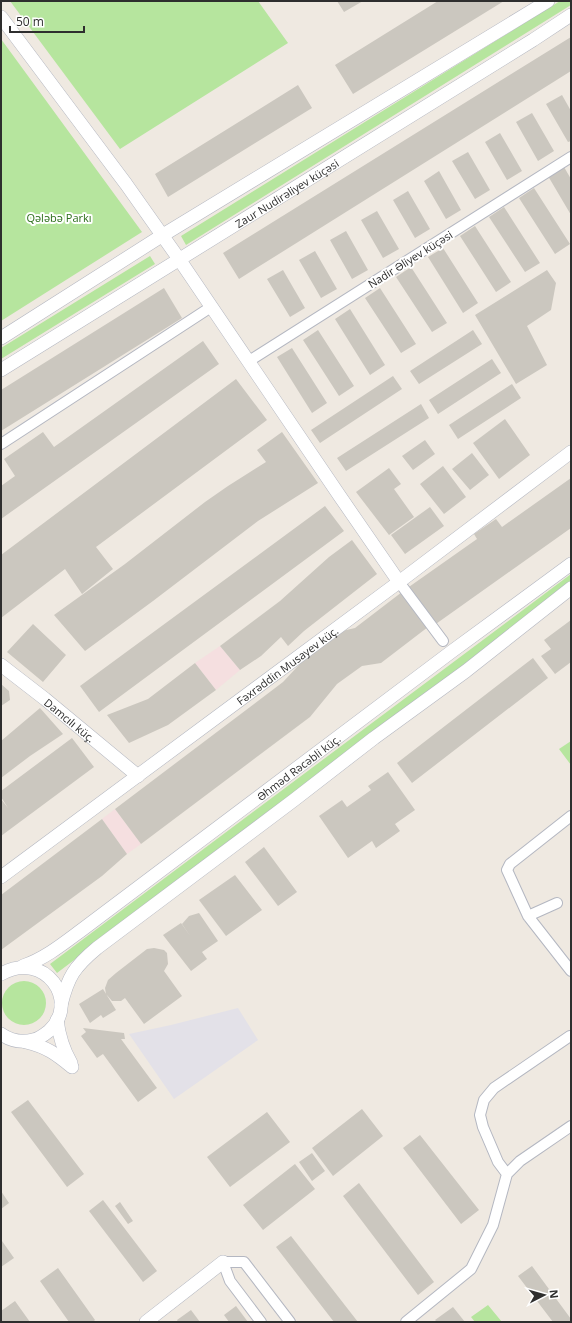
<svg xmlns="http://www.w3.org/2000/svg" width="572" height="1323" viewBox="0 0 572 1323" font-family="'Open Sans',sans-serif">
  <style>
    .industrial { fill: #e3e1e8 }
    .medical { fill: #f5dfe0 }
    .green { fill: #b6e59e }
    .building { fill: #cbc7bf }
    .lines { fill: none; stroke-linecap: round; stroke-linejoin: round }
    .street-casing { stroke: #b4b7c1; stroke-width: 12 }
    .secondary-casing { stroke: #b4b7c1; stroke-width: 14 }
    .street { stroke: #fff; stroke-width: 10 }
    .secondary { stroke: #fff; stroke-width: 13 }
    .labels { text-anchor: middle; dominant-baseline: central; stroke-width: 4; stroke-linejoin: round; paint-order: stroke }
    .street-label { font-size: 11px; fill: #2e2e2e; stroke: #fff }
    .park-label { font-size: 11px; fill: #2c6e1b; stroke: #fff }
  </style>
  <rect width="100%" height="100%" fill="#efe9e1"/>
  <path class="industrial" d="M 238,1008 L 258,1040 L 174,1099 L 129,1034 L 171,1025 Z"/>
  <path class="medical" d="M 220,646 L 240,670 L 216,690 L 195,663 Z
    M 115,809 L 141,844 L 127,854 L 102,819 Z"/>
  <path class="green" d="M 10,1 L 258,1 L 288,43 L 120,149 Z
    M 560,1 L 571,1 L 571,5 L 186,245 L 181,236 Z
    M 1,39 L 142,232 L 1,321 Z
    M 150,256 L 155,264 L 1,359 L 1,348 Z
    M 571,574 L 571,584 L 57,973 L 50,964 Z
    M 571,741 L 571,765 L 559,749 Z
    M2 1003a22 22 0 1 1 44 0a22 22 0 1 1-44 0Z
    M 488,1305 L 502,1322 L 475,1322 L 471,1317 Z"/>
  <path class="building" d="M 337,1 L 363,1 L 344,12 Z
    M 438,1 L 504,1 L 353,94 L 335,65 Z
    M 571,37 L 571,71 L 239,279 L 223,253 Z
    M 298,85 L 312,108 L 168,197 L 155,174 Z
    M 562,95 L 571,111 L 571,141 L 568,142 L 546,104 Z
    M 532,113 L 554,151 L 538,161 L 516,122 Z
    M 500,133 L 522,171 L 507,180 L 485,142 Z
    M 468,152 L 490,190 L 475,199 L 452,161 Z
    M 564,167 L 571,179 L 571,215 L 548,176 Z
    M 439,171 L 461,210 L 446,219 L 424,181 Z
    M 534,188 L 570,244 L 555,254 L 519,198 Z
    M 408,191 L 430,229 L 415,238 L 393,200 Z
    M 504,207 L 540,263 L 525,272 L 489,217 Z
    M 377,211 L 399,249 L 383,258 L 361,220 Z
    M 475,226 L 511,282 L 496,292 L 460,236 Z
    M 346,231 L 368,270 L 352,279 L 330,240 Z
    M 443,248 L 478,303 L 463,313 L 428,257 Z
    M 315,251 L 337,289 L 321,298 L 299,260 Z
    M 411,267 L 447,323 L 432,332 L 396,277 Z
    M 283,270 L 305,308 L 290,317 L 267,279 Z
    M 547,270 L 556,283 L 551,310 L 527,326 L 547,365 L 516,384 L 475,315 Z
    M 164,288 L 182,318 L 1,431 L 1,390 Z
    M 380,288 L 416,344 L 401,353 L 365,298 Z
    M 350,309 L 385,365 L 370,375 L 335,319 Z
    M 318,330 L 354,386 L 339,396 L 303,340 Z
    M 473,330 L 482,344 L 419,384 L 410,371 Z
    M 203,341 L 219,364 L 1,519 L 1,486 L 15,476 L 4,459 L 43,432 L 54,447 Z
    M 292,348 L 327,403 L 312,413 L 277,357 Z
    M 492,359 L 501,373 L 438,414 L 429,400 Z
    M 393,376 L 402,389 L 320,443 L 311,430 Z
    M 236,379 L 267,420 L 96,547 L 113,569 L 82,594 L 65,569 L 1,618 L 1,555 Z
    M 512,384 L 521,398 L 458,439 L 449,425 Z
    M 421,404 L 429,418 L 346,471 L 337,458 Z
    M 505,419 L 530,455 L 499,479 L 473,443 Z
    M 282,432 L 318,483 L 258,521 L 153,601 L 85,651 L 54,615 L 125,564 L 205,502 L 228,486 L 266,462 L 257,450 Z
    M 425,440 L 435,454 L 413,470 L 402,456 Z
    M 472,453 L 489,475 L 470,490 L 452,469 Z
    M 443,466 L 466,497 L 444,514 L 420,484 Z
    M 389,468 L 401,484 L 394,489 L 414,517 L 389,535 L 356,492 Z
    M 571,478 L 571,528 L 433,626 L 406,589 L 477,539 L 474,534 L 496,519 L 502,527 Z
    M 325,506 L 344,531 L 99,712 L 80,686 Z
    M 430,507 L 444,526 L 405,554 L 391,535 Z
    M 352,540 L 377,574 L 304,631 L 288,646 L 281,637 L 261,656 L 240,670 L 220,646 L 280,601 L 329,557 Z
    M 402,592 L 428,627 L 381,663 L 362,666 L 337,684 L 310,717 L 141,844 L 115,809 L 283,682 L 313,650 L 338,632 L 355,628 Z
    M 571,620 L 571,662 L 555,674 L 541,656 L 551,649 L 544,640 Z
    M 33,624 L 66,655 L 43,682 L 7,652 Z
    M 533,658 L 548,678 L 412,783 L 397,763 Z
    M 195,663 L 216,690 L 168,725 L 129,743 L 107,715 L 148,699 Z
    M 1,684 L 9,691 L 10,700 L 1,706 Z
    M 40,708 L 63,734 L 30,756 L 1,778 L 1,741 Z
    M 72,738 L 94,767 L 1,836 L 1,799 L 8,808 L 1,797 L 1,791 Z
    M 388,772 L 415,810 L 395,824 L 400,831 L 376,848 L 372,841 L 348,858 L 319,816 L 342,800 L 347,807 L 371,790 L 368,786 Z
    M 102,819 L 127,854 L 102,876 L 1,950 L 1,895 Z
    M 264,847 L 297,892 L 278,906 L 245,862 Z
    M 235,875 L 262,910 L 226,936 L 199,900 Z
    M 199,913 L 218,941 L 202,952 L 207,959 L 191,971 L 163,935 L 181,923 L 191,937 L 182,924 L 189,916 Z
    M 154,948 L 164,950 L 167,953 L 168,964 L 164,971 L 182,996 L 144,1024 L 125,998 L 121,1001 L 112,1001 L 106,994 L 105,988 L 108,980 L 116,973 L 147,949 Z
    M 103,989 L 116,1010 L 103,1018 L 101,1015 L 90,1023 L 79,1004 Z
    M 83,1028 L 124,1033 L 125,1039 L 121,1039 L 157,1088 L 138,1102 L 103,1054 L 97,1058 L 81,1036 L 86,1032 Z
    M 28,1100 L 84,1174 L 67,1187 L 11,1112 Z
    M 362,1109 L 383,1136 L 333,1176 L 312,1148 Z
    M 267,1112 L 290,1142 L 230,1187 L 207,1157 Z
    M 420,1135 L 479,1210 L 461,1224 L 403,1148 Z
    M 312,1153 L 325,1171 L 312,1181 L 299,1162 Z
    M 295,1164 L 315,1189 L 263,1230 L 243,1205 Z
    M 359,1183 L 434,1282 L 418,1295 L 343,1196 Z
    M 1,1191 L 9,1203 L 1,1209 Z
    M 103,1200 L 157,1271 L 143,1282 L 89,1211 Z
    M 120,1202 L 133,1221 L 128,1224 L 115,1206 Z
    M 291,1236 L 358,1322 L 334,1322 L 276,1247 Z
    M 2,1241 L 14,1258 L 1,1267 L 1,1242 Z
    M 532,1266 L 571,1319 L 571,1322 L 553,1322 L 518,1276 Z
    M 58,1268 L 95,1320 L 93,1322 L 69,1322 L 40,1281 Z
    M 15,1301 L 30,1322 L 2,1322 L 1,1320 L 1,1311 Z
    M 236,1306 L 248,1322 L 229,1322 L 224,1315 Z
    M 453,1307 L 465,1322 L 437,1322 L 435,1320 Z
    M 191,1310 L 200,1322 L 178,1322 L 177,1320 Z"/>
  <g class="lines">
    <defs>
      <path id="street" d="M 249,361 L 571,157
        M 1,444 L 211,307
        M 399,582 L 443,641
        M 571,816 L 510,864 L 507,870 L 528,916 L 571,971
        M 528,916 L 557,903
        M 507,1174 L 498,1162 L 483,1127 L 480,1115 L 484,1100 L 494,1088 L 570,1036
        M 261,1322 L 230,1281 L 223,1262 L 244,1262 L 290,1322
        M 406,1322 L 471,1269 L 493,1225 L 507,1174 L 520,1161 L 571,1126"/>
      <g id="secondary">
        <path d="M 1,17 L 126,184 L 179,259 L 339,495 L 399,582"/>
        <path d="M 1,338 L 163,235 L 548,1"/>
        <path id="s1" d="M 1,370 L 533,40 L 571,15"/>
        <path id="s2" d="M 1,665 L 45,699 L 138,776"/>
        <path id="s3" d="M 1,877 L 399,582 L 571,452"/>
        <path id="s4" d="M 23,966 C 46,958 64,943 83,929 L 451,652 L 571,564"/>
        <path d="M 1,974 C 45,949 81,1002 49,1031 C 44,1035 39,1039 33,1040 C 21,1043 11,1041 1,1034"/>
        <path d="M 61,1005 C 68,977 74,967 97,948 L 294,800 L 374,738 L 466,671 L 571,588"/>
        <path d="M 57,1020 C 59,1036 63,1049 71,1063"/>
        <path d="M 26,1042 C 47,1047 56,1054 72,1067"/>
        <path d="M 146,1322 L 223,1262"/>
      </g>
    </defs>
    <use href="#street" class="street-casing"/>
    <use href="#secondary" class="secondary-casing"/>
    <use href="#street" class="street"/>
    <use href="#secondary" class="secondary"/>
  </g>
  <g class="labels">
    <g class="street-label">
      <text stroke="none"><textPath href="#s1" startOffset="336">Zaur Nudirəliyev küçəsi</textPath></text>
      <text transform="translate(410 259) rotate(-32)">Nadir Əliyev küçəsi</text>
      <text stroke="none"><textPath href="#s3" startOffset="356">Fəxrəddin Musayev küç.</textPath></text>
      <text stroke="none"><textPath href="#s2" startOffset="88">Damcılı küç.</textPath></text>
      <text stroke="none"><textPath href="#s4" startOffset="340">Əhməd Rəcəbli küç.</textPath></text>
    </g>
    <g class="park-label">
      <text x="59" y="217">Qələbə Parkı</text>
    </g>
  </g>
  <rect width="572" height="1323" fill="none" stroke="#2e2e2e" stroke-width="4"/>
  <g transform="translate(544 1295) rotate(84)" stroke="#ffffff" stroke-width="3" paint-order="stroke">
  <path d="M0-3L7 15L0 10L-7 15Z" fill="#2e2e2e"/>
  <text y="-6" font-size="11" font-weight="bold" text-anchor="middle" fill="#2e2e2e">N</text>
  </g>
  <path d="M10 26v6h74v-6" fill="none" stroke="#2e2e2e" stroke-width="2"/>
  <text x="16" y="26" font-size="12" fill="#2e2e2e" stroke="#ffffff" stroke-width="3" paint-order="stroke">50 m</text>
</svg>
